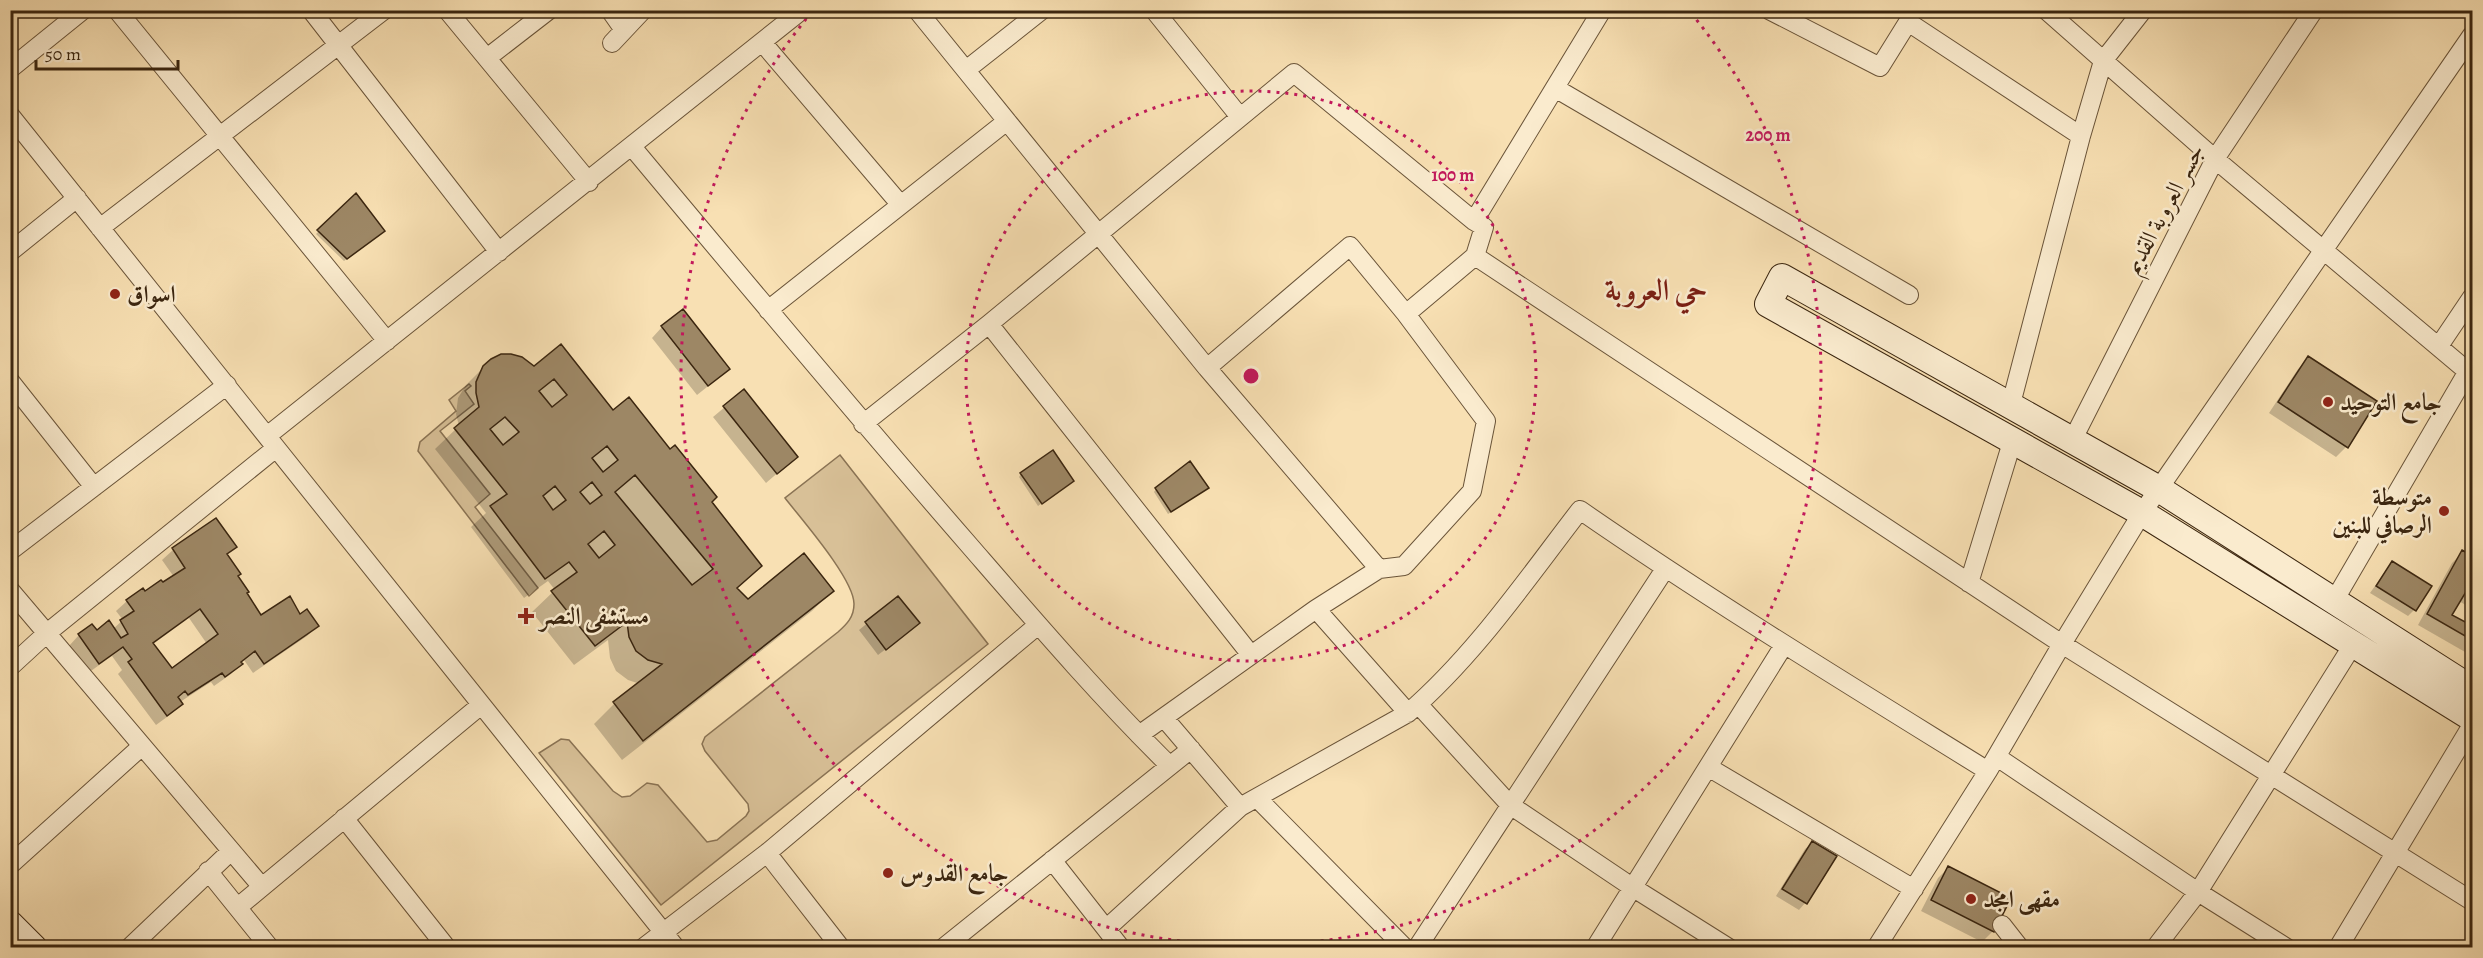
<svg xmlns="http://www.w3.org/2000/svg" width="2483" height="958" viewBox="0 0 2483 958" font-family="Alegreya,Amiri,serif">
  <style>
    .green { fill: #d8c097; stroke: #8a7354; stroke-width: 1.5 }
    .shadow { fill: #0003; fill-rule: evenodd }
    .building { fill: #9d8765; stroke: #3b2610; stroke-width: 1.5; fill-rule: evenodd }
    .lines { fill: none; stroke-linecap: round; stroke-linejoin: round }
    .street-casing { stroke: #6a5439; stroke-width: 20 }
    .secondary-casing { stroke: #3b2610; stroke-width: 28 }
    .street { stroke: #faebce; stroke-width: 18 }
    .secondary { stroke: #faebce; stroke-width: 26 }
    .ring { fill: none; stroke: #c2185b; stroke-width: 3; stroke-dasharray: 3 6 }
    .poi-dot { fill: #8f2418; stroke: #faebce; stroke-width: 2 }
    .labels { text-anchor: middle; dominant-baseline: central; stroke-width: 5; stroke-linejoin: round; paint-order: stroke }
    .street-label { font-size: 24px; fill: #3b2610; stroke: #faebce }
    .poi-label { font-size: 24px; font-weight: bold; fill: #3b2610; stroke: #faebce; text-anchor: start }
    .district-label { font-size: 30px; font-weight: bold; fill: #7a1f14; stroke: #faebce }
    .centre { fill: #c2185b; stroke: #faebce; stroke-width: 3 }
    .ring-label { font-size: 18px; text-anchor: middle; font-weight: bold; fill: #c2185b; stroke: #faebce; stroke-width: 5; stroke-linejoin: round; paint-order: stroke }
  </style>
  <rect width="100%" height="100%" fill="#f8e0b3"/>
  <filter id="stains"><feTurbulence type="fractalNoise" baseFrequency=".00333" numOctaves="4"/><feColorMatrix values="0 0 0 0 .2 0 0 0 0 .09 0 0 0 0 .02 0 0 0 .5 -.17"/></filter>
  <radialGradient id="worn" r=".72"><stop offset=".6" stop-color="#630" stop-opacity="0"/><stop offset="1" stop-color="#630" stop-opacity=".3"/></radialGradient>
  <path class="green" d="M 469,384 L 471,386 L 465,391 L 474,404 L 440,431 L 490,494 L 475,507 L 538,588 L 529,596 L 418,451 L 420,442 L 456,411 L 449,400 Z
    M 840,455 L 988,644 L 661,905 L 539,753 L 561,739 L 569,740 L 613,791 L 622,797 L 630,796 L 647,783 L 658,785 L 707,842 L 717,840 L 746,816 L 749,811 L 748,804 L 705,751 L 702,744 L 705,737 L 838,632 C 847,624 854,617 854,604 C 854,579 802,520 785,498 Z"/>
  <path class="shadow" d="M 356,195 L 380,234 L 344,261 L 316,234 Z
    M 662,327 L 717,379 L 697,395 L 652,338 Z
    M 560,346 L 613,412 L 710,502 L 760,566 L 736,589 L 748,601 L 832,591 L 812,611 L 622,760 L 594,724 L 614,704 L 640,684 L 628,680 L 616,671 L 610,658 L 608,640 L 574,665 L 532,612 L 555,590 L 548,581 L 524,598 L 471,527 L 486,513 L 435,449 L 459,426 L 456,414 L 458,398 L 466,385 L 487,364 L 534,368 Z
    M 2309,358 L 2346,447 L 2336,457 L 2269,413 L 2298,369 Z
    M 744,391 L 796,457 L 766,483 L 713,417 Z
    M 1021,474 L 1069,483 L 1038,506 L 1019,477 Z
    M 1156,489 L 1204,491 L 1168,514 L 1154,492 Z
    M 215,520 L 235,547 L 226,555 L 245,593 L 261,617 L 299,616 L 317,626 L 307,636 L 253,673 L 244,660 L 231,674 L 214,686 L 211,682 L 180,702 L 181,704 L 171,714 L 156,725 L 118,674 L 122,670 L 112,656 L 88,673 L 69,646 L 79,635 L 113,629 L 123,620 L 116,611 L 127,601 L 174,577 L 162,560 L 173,550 ZM 189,618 L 207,644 L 171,670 L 153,644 Z
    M 2463,552 L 2472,558 L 2472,656 L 2418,625 L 2452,563 ZM 2459,601 L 2472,609 L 2464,623 L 2450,615 Z
    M 2392,562 L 2414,610 L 2408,616 L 2370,593 Z
    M 898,598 L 911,630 L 878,655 L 859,630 Z
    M 1812,843 L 1835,857 L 1805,903 L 1799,910 L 1776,896 L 1805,849 Z
    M 1948,868 L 1993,931 L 1982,942 L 1921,911 L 1938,878 Z"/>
  <path class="building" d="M 356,193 L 385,231 L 347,259 L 317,230 Z
    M 683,309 L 730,369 L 708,386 L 661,326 Z
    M 561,344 L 613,410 L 629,397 L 670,449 L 675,445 L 717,497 L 712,502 L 762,566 L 737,588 L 748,599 L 804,553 L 834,591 L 643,741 L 613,702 L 662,664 L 648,660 L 636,651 L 629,637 L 627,622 L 595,646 L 551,591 L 577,572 L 569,562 L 545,579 L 490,506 L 507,494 L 454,428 L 479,407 L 476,393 L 476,382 L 483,366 L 491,359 L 501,354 L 511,354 L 522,357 L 534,366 ZM 554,379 L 567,395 L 552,407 L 539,391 ZM 505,417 L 519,432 L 503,445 L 490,429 ZM 607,446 L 618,460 L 603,472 L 592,458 ZM 635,475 L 713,569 L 692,585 L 615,492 ZM 592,482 L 602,495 L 590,504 L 580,492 ZM 555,486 L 566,500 L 553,510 L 543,496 ZM 604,531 L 615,545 L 599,558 L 588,544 Z
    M 2308,356 L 2377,401 L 2348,448 L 2278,402 Z
    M 744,389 L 798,457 L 777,474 L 723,406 Z
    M 1053,450 L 1074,481 L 1042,504 L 1020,473 Z
    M 1190,461 L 1209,488 L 1171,512 L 1155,488 Z
    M 216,518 L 237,547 L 227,554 L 241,574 L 238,576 L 249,592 L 247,593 L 261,615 L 290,596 L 300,614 L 307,609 L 319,626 L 264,664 L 255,651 L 241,662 L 243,664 L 225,677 L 222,673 L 188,695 L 185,691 L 178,697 L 183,704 L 167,716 L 128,662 L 132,659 L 123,647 L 99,664 L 78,634 L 92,624 L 97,630 L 109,620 L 121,638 L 128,634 L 120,620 L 134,611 L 126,600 L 143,588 L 145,591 L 161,580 L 163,582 L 185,568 L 172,548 ZM 200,609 L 218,634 L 172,668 L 153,643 Z
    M 2462,550 L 2472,556 L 2472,593 L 2467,590 L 2452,615 L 2467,623 L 2472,613 L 2472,640 L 2427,614 Z
    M 2392,561 L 2432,586 L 2416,611 L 2376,586 Z
    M 898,596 L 920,623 L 886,650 L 865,622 Z
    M 1812,841 L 1837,856 L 1807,904 L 1782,889 Z
    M 1948,866 L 2011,898 L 1994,932 L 1931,900 Z"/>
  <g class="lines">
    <defs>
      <path id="street" d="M 117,10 L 387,341
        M 311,10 L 499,252
        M 447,10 L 589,182
        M 610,10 L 624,30
        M 917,10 L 1207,368 L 1379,569
        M 1154,10 L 1240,117
        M 1769,10 L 1880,67 L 1908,22 L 2081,136
        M 2046,10 L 2215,159 L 2472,375
        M 762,42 L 900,204
        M 612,43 L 643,10
        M 487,58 L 549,10
        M 10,69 L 83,10
        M 966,70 L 1042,10
        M 1555,88 L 1909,295
        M 10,115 L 676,948
        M 633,148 C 744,281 855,414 969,545 C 1034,620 1099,696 1170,766
        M 1474,221 L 1602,10
        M 100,228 L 384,10
        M 10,252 L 77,198
        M 1475,256 L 2062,644 L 2472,901
        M 768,310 L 1007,121
        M 989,324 L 1251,655
        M 2439,346 L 2472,297
        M 10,381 L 94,487
        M 2011,404 L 2081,136 L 2103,61 L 2143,10
        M 863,424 L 989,324 L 1294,73 L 1474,221 L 1484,227 L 1475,256 L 1406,314
        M 267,436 L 802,10
        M 2073,439 L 2215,159 L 2314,10
        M 10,551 L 227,385
        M 1969,583 L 2013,439
        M 10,590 L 262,887
        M 2334,601 L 2468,371
        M 1316,609 L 1408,713
        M 10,667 L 47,633 L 276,448
        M 1418,704 L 1510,805 L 1632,887 L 1729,948
        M 1165,719 L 1240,807
        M 1139,735 L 1316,609 L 1379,569 L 1404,566 L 1472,491 L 1486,421 L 1406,314 L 1350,246 L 1207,368
        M 1997,757 L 2198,892 L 2287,948
        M 1708,767 L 1914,889
        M 1257,798 L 1405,948
        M 344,818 L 447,948
        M 767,853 L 841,948
        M 1052,860 L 1121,948
        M 10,865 L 142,746
        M 208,871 L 270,948
        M 238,907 L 481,705
        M 2002,925 L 2020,948
        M 1106,929 L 1240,807 L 1408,713 C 1475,655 1526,580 1580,510 C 1713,602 1851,686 1988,771
        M 129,948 L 231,851
        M 643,948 L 767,853 L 1038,625
        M 943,948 L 1191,749
        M 1417,948 L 1665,569
        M 1595,948 L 1784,645
        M 1876,948 L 1988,771 L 2062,644 L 2142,513 L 2472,35
        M 2155,948 L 2198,892 L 2354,643
        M 2338,948 L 2472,725"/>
      <path id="secondary" d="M 2472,689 L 2159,489 L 1782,277 L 1768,304 L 2142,513 L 2472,718
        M 10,924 L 34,948"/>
    </defs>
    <use href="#street" class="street-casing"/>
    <use href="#secondary" class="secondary-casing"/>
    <use href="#street" class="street"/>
    <use href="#secondary" class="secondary"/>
  </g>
  <g class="ring">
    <circle cx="1251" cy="376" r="285"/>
    <path d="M1691 13A570 570 0 1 1 811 13"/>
  </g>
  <g class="poi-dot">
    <circle cx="115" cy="294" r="6"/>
    <circle cx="2328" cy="402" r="6"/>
    <circle cx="2444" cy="511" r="6"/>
    <path d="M523 607h6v6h6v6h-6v6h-6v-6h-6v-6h6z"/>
    <circle cx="888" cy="873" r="6"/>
    <circle cx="1971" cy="899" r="6"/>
  </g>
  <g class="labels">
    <g class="street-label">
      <text transform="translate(2164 209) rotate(-62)">جسر العروبة القديم</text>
    </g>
    <g class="poi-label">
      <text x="127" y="294">اسواق</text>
      <text x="2340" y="402">جامع التوحيد</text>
      <text x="2432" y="497" text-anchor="end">متوسطة<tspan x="2432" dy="28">الرصافي للبنين</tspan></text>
      <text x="540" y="616">مستشفى النصر</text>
      <text x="900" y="873">جامع القدوس</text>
      <text x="1983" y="899">مقهى امجد</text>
    </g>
    <g class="district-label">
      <text x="1656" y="290">حي العروبة</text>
    </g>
  </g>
  <circle cx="1251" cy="376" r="9" class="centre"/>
  <g class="ring-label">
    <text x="1768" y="141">200 m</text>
    <text x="1453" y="181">100 m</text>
  </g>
  <rect width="2483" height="958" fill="none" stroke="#f8e0b3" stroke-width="36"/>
  <rect x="12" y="12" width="2459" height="934" fill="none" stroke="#3b2610" stroke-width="3"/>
  <rect x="18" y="18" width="2447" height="922" fill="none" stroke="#3b2610" stroke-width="1.5"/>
  <path d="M36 60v9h142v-9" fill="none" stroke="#3b2610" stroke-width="3"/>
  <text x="45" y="60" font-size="18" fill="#3b2610" stroke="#faebce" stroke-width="4.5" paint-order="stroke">50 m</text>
  <rect width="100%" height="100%" filter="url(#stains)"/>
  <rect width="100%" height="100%" fill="url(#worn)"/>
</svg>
